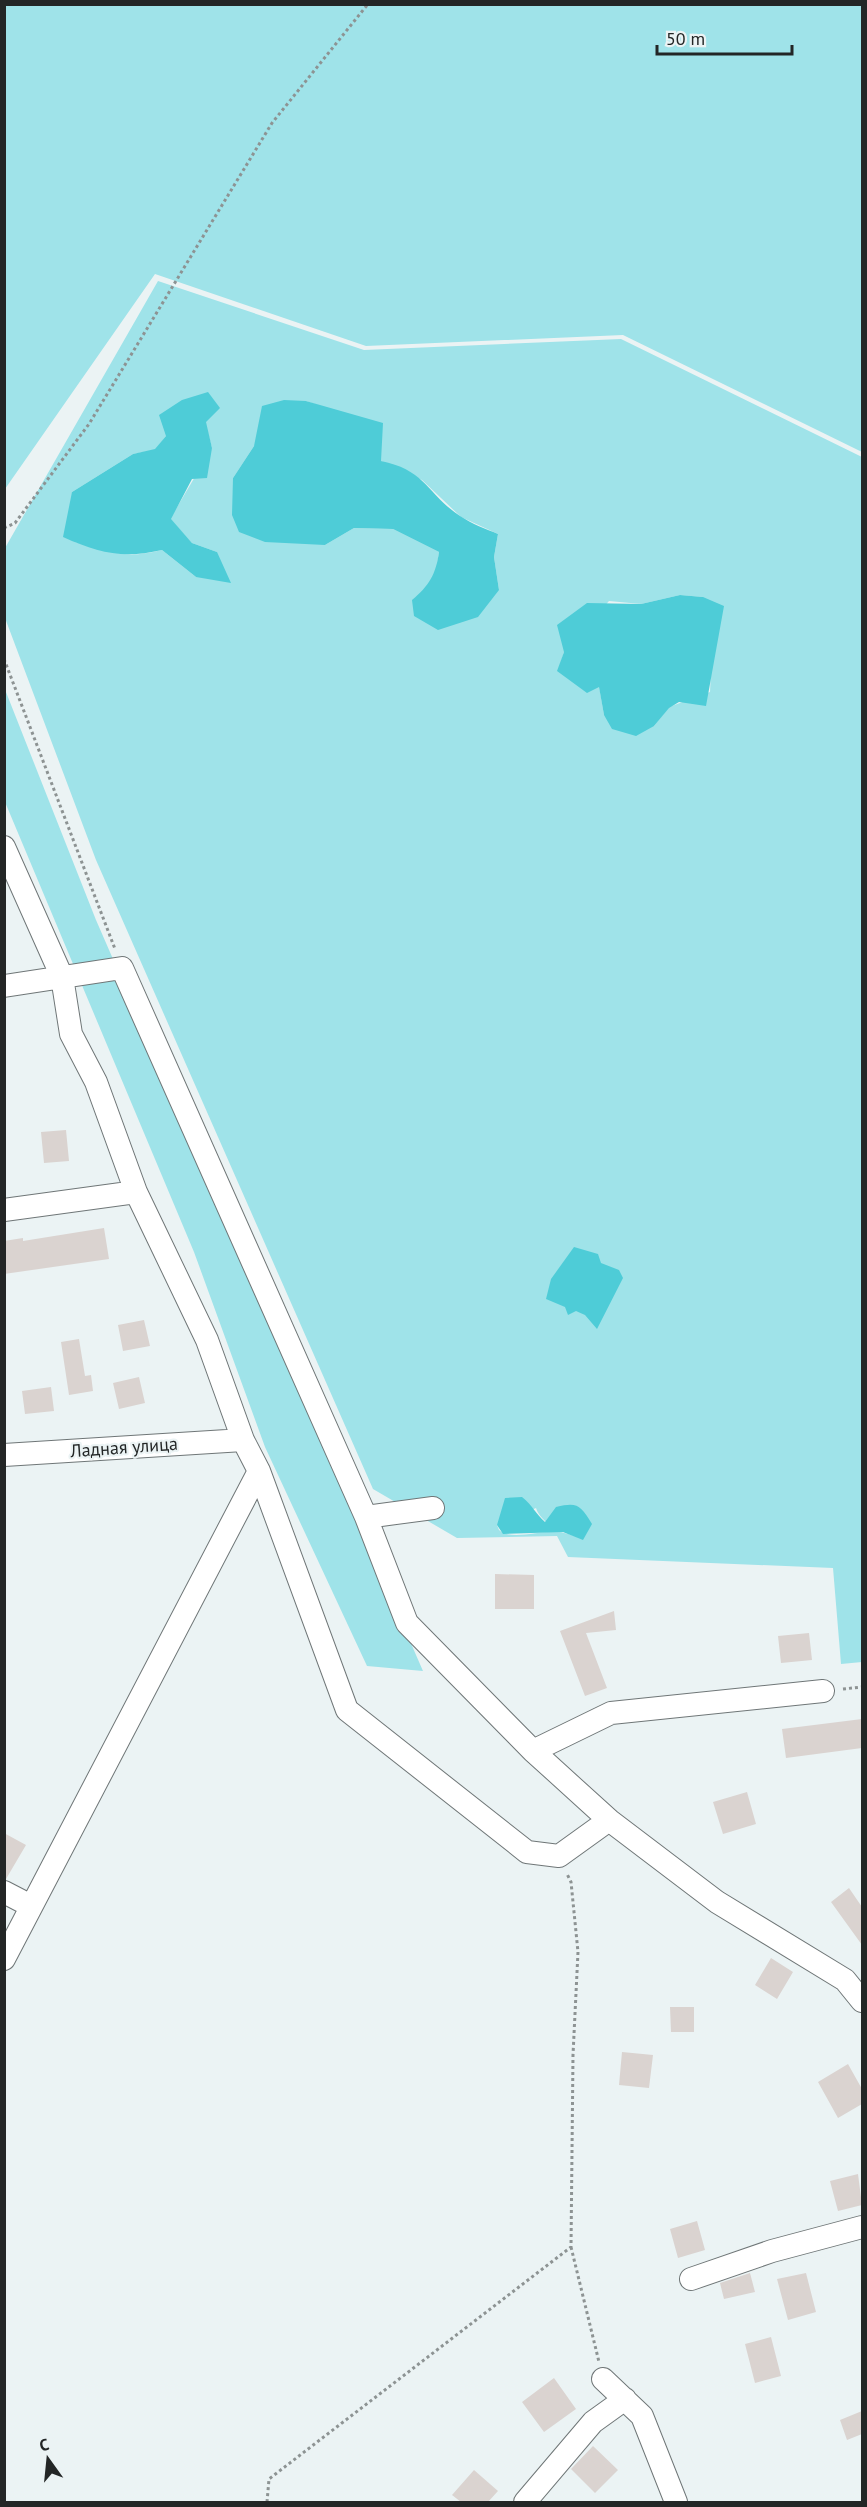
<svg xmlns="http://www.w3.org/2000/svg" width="867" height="2507" viewBox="0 0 867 2507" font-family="'PT Sans',sans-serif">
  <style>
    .green { fill: #9fe3e9; fill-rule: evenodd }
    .water { fill: #4eccd7 }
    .building { fill: #dad3d0 }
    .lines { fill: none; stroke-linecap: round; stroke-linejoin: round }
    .minor-casing { stroke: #6f7677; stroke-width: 24 }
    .path { stroke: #8d9393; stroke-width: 3; stroke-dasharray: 3 3; stroke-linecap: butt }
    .minor { stroke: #fff; stroke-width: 22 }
    .labels { text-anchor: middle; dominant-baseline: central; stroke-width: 4.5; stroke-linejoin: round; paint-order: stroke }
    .street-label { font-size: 18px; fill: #232626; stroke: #ebf3f4 }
  </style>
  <rect width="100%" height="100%" fill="#ebf3f4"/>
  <path class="green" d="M 5,4 L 862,5 L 862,452 L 623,335 L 366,346 L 155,274 L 5,489 Z
    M 158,281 L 364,350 L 621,339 L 862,457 L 862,1662 L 841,1664 L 833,1568 L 568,1557 L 557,1536 L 457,1538 L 373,1489 L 96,860 L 5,618 L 5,548 ZM 306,401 L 341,413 L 381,461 L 422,480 L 461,517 L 498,534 L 494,557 L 499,590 L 425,590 L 436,572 L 439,552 L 393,529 L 354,528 L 325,545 L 233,478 L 254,446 ZM 205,422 L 212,448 L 170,519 L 192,543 L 217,552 L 196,577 L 162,550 C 122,560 112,551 75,542 L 72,492 L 133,454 L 155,450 L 166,436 ZM 680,595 L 703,597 L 711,671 L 710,692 L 669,707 L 654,726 L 604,715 L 599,686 L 558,671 L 564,652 L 609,601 L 641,604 ZM 536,1508 C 542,1526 566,1532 582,1539 C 577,1537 570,1534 564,1533 C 546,1528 511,1542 499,1530 L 497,1525 Z
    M 4,687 L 96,920 L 423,1671 L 367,1666 L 265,1447 L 194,1252 L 5,802 Z"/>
  <path class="water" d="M 208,392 L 220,408 L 206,422 L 212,448 L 207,478 L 192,479 L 171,519 L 192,543 L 217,552 L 231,583 L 196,577 L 162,550 C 123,559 99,553 63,537 L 72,492 L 133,454 L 155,449 L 166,436 L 159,415 L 182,400 Z
    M 284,400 L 306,401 L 383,423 L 381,461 C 426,470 427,494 460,516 C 472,524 486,529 498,534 L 494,557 L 499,590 L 478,617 L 438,630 L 414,616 L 412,600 C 429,586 436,574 439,552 L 393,529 L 354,528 L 325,545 L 265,542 L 239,532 L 232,515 L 233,478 L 254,446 L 262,406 Z
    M 680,595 L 703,597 L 724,606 L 706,706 L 679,702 L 669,708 L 654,726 L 636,736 L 612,729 L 604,715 L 599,687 L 587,693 L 557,671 L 564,652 L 557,625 L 587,603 L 641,604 Z
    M 574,1247 L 598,1254 L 601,1263 L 619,1270 L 623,1278 L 597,1329 L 585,1315 L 576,1311 L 568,1315 L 565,1307 L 546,1299 L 551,1279 Z
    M 522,1497 C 533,1506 536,1514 545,1522 L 556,1507 C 578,1502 580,1505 592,1524 L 583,1540 L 563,1532 L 503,1534 L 497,1525 L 505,1498 Z"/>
  <path class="building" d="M 66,1130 L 69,1161 L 44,1163 L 41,1132 Z
    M 104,1228 L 109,1259 L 4,1274 L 4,1241 L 23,1238 L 23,1241 Z
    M 144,1320 L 150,1346 L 123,1351 L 118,1325 Z
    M 79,1339 L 85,1376 L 91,1375 L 93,1391 L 69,1395 L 61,1342 Z
    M 139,1377 L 145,1403 L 119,1409 L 113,1383 Z
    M 51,1387 L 54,1411 L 25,1414 L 22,1391 Z
    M 495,1574 L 534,1575 L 534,1609 L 495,1609 Z
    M 614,1611 L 616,1630 L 586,1633 L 607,1688 L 585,1696 L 560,1631 Z
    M 809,1633 L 812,1660 L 781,1663 L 778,1636 Z
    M 862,1719 L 862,1748 L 786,1758 L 782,1729 Z
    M 747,1792 L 756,1824 L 723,1834 L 713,1802 Z
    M 4,1833 L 26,1845 L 6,1879 L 4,1879 Z
    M 849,1888 L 862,1907 L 862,1945 L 831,1902 Z
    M 771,1958 L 793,1972 L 777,1999 L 755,1985 Z
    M 670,2007 L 694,2007 L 694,2032 L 671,2032 Z
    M 622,2052 L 653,2055 L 649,2088 L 619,2085 Z
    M 848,2064 L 862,2089 L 862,2104 L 838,2118 L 818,2082 Z
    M 858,2174 L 862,2205 L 838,2211 L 830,2181 Z
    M 697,2221 L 705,2250 L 678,2258 L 670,2229 Z
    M 750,2273 L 755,2292 L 724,2299 L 720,2283 Z
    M 806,2273 L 816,2312 L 788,2320 L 777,2279 Z
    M 771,2337 L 781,2376 L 755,2383 L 745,2344 Z
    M 554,2378 L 576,2409 L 544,2432 L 522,2402 Z
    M 862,2411 L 862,2434 L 847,2440 L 840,2420 Z
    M 593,2446 L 618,2470 L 595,2493 L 571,2469 Z
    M 474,2470 L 498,2491 L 488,2502 L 461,2502 L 452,2495 Z"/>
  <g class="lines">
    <defs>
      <path id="minor" d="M 4,847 L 62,977 L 71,1034 L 96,1082 L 136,1192 L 207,1340 L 243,1440 L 259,1471 L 347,1710 L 527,1852 L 559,1856 L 609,1820 L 717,1902 L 845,1980 L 862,2001
        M 4,986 L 122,968 L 366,1517 L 407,1623 L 533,1751 L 609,1820
        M 4,1210 L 136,1192
        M 4,1455 L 243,1440
        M 366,1517 L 433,1508
        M 533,1751 L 611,1713 L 823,1691
        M 4,1892 L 31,1906
        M 4,1959 L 259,1471
        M 691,2279 L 772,2251 L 862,2227
        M 603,2379 L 642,2416 L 676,2502
        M 525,2502 L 593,2422 L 625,2399"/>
    </defs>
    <use href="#minor" class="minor-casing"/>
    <path class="path" d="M 4,528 L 15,523 L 89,424 L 272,123 L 368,4
      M 4,659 L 115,949
      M 843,1689 L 862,1687
      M 571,2247 L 599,2362
      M 267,2502 L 269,2479 L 571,2247 L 573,2055 L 578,1952 L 571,1882 L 567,1874"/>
    <use href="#minor" class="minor"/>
  </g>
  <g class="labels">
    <g class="street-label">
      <text transform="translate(124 1447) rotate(-4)">Ладная улица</text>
    </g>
  </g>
  <rect width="867" height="2507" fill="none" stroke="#232626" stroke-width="12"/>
  <g transform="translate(48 2459) rotate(345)" stroke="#ebf3f4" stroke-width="4.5" paint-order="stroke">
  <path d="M0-4.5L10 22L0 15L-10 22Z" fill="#232626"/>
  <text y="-9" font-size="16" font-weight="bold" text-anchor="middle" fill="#232626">С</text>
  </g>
  <path d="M657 45v9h135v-9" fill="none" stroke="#232626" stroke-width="3"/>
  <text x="666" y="45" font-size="18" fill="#232626" stroke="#ebf3f4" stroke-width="4.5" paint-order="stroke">50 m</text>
</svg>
